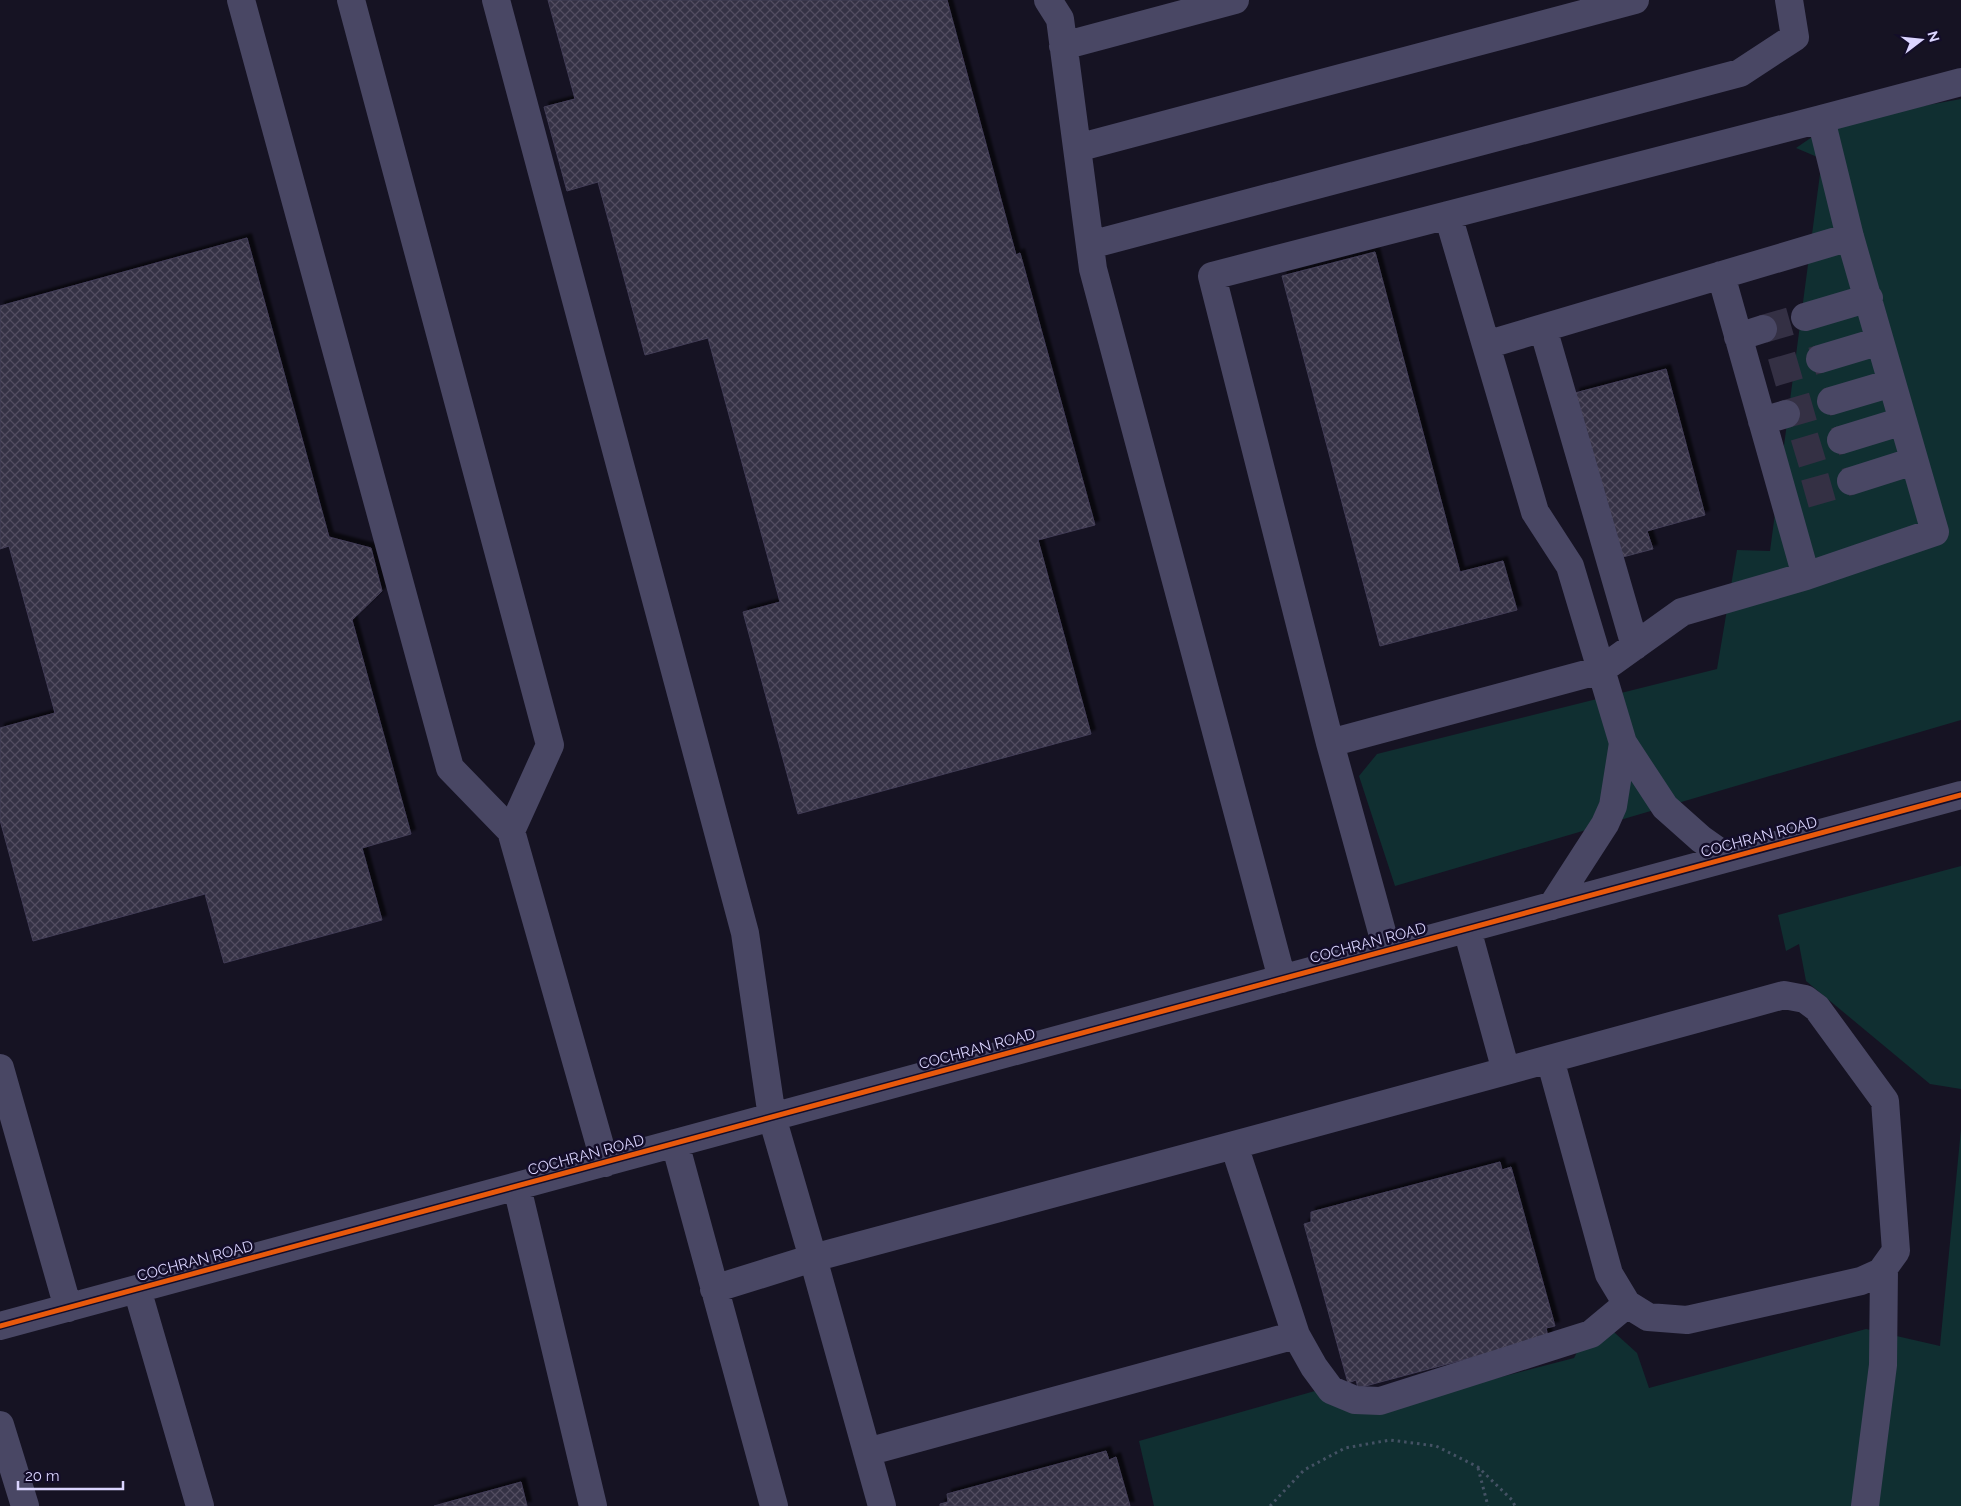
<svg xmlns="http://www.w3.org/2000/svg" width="1961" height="1506" viewBox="0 0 1961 1506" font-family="Raleway,sans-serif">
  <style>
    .green { fill: #102f31 }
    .building { fill: url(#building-cross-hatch); stroke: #433e57; filter: url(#shadow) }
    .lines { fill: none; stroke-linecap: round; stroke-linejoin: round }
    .minor-tunnel { stroke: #343044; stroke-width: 28; stroke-dasharray: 28 14; stroke-linecap: butt }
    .path { stroke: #445264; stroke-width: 3; stroke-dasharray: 2.5 4; stroke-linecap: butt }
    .minor { stroke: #494764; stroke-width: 28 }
    .cycleway-casing { stroke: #130d29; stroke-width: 8 }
    .cycleway { stroke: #e8590c; stroke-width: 5 }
    .labels { text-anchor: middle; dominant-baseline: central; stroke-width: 5; stroke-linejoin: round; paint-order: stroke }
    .street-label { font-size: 15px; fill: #dbd5ff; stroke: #130d29 }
  </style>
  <defs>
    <pattern id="building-cross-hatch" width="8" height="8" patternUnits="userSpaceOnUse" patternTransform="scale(1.25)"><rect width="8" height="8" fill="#353145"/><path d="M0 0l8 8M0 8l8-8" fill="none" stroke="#524e61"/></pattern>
    <filter id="shadow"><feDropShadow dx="4.5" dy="-4.5" stdDeviation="1" flood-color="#0009"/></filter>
  </defs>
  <rect width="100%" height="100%" fill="#161323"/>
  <path class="green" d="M 1961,99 L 1961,720 L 1395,886 L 1359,776 L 1377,754 L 1717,669 L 1737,550 L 1770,551 L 1822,159 L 1796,148 L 1834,122 Z
    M 1961,866 L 1961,1089 L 1930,1084 L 1806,981 L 1799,944 L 1786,951 L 1778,915 Z
    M 1961,1129 L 1961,1506 L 1154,1506 L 1139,1441 L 1322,1389 L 1363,1413 L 1574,1358 L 1589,1329 L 1605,1324 L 1637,1353 L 1649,1388 L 1866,1329 L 1940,1346 Z"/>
  <path class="building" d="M 548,0 L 947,0 L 1016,255 L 1020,253 L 1095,525 L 1038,540 L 1091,734 L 798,814 L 743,612 L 780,602 L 708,338 L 645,355 L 598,182 L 567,191 L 544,107 L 575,99 Z
    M 247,238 L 329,537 L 371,548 L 382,591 L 352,620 L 411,834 L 362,848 L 382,920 L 224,963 L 205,894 L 33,941 L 0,820 L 0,728 L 55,713 L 9,546 L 0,549 L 0,306 Z
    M 1375,252 L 1460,572 L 1503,561 L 1517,610 L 1380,646 L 1282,276 Z
    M 1666,369 L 1705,515 L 1647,531 L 1653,549 L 1619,558 L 1575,393 Z
    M 1500,1162 L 1502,1170 L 1511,1167 L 1555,1326 L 1546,1328 L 1548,1337 L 1358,1388 L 1356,1380 L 1348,1383 L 1304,1224 L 1311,1222 L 1311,1212 Z
    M 1106,1451 L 1109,1460 L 1116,1457 L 1130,1506 L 940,1506 L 940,1504 L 948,1502 L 947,1494 Z
    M 521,1482 L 527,1506 L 434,1506 Z"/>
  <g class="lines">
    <path class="minor-tunnel" d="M 1763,329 L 1805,317
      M 1772,373 L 1820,359
      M 1786,414 L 1831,401
      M 1795,454 L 1841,440
      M 1805,494 L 1851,481"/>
    <path class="path" d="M 1478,1468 L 1488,1506
      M 1270,1506 L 1304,1470 L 1345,1448 L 1390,1440 L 1436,1446 L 1478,1467 L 1512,1500 L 1515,1506"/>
    <path class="minor" d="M 241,0 L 450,768 L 511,831 L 605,1163
      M 351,0 L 550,745 L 511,831
      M 496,0 L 745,933 L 772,1117 L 813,1258 L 882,1506
      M 1048,0 L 1060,19 L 1093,269 L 1282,979
      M 1063,46 L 1235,0
      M 1077,148 L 1635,0
      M 1448,215 L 1486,345
      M 1090,245 L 1740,73 L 1795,37 L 1789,0
      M 1721,275 L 1806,576
      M 1805,317 L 1869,298
      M 1543,328 L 1635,646
      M 1738,337 L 1763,329
      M 1820,359 L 1880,341
      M 1831,401 L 1892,383
      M 1762,421 L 1786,414
      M 1841,440 L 1903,421
      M 1851,481 L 1914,461
      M 1330,743 L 1212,276 L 1821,119
      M 1728,858 L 1701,839 L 1665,807 L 1623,743 L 1570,566 L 1535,512 L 1486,345 L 1850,237
      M 1552,906 L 1605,824 L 1613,806 L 1623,743
      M 1387,950 L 1330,743 L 1601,670 L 1682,612 L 1806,576 L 1935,532 L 1850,237 L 1821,119 L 1961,82
      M 0,1068 L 68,1308
      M 1506,1071 L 1784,995 L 1805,999 L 1817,1008 L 1885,1101 L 1896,1251 L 1881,1272 L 1861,1281 L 1687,1320 L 1648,1317 L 1627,1304 L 1609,1274 L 1550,1059
      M 675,1143 L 774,1506
      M 517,1187 L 593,1506
      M 137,1289 L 200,1506
      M 714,1289 L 813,1258 L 1234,1145
      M 0,1326 L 1961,795
      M 1296,1335 L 1314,1367 L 1331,1390 L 1355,1400 L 1380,1401 L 1591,1334 L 1627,1304
      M 0,1425 L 25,1506
      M 867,1452 L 1296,1335 L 1234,1145 L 1506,1071 L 1467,929
      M 1865,1506 L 1883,1365 L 1884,1268"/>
    <defs>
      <path id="cycleway" d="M 0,1326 L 1961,795"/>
    </defs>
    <use href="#cycleway" class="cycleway-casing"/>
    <use href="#cycleway" class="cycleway"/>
  </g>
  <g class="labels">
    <g class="street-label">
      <text transform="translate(1759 837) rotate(-15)">COCHRAN ROAD</text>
      <text transform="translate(1368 943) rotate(-15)">COCHRAN ROAD</text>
      <text transform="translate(977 1049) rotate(-15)">COCHRAN ROAD</text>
      <text transform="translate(586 1155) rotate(-15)">COCHRAN ROAD</text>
      <text transform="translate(195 1261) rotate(-15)">COCHRAN ROAD</text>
    </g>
  </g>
  <g transform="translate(1921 40) rotate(74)" stroke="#130d29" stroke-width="4" paint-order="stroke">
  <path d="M0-4L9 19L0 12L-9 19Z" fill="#dbd5ff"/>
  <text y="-8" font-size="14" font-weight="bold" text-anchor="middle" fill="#dbd5ff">N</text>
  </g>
  <path d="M18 1481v8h105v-8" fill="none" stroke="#dbd5ff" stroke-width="2.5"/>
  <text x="25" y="1481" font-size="15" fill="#dbd5ff" stroke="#130d29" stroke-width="4" paint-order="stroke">20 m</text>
</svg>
